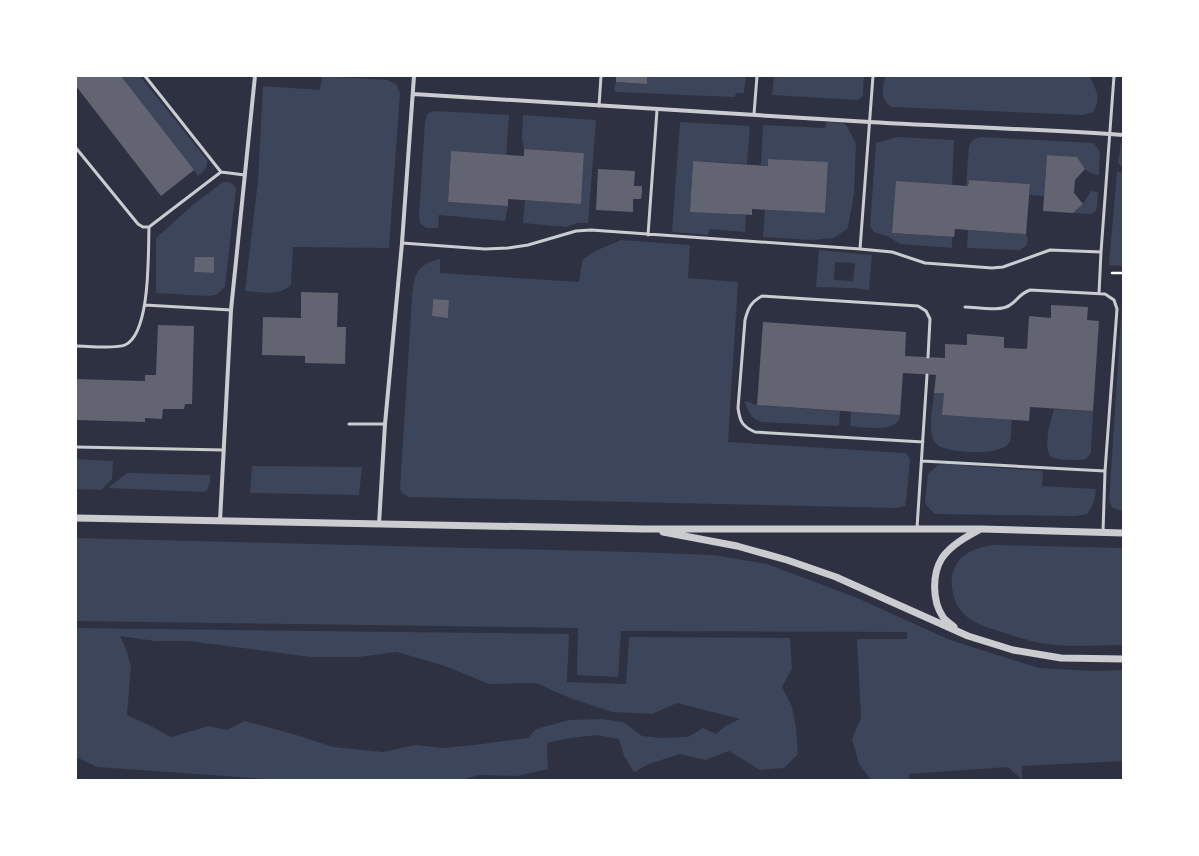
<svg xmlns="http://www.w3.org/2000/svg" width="1199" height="856" viewBox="0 0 1199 856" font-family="'Open Sans',sans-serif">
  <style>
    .green { fill: #3c4559; fill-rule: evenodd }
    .building { fill: #626471 }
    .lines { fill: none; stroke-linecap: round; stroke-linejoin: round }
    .path { stroke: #fff; stroke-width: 2.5 }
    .service { stroke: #caccd0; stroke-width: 3 }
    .minor { stroke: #caccd0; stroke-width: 4 }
    .tertiary { stroke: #caccd0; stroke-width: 7 }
  </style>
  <rect width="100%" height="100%" fill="#2d3142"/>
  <path class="green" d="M 121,76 L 140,76 L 207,160 C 208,168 204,171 198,176 Z
    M 322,76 L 387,80 L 396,84 L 400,93 L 389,248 L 293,247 L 291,285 C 278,297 261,292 245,291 L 258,180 L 263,86 L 320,90 Z
    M 647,76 L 746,76 L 744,93 L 737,93 L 734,97 L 616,92 L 614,90 L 616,82 L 647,84 Z
    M 774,76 L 864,76 L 863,96 L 858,100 L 772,95 Z
    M 885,76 L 1090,77 C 1096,90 1102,98 1093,112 L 1083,115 L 891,107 C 879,98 883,89 885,76 Z
    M 435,111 L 509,115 L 506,155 L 451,152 L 448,202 L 508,206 L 505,221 L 439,215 L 438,228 L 426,228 L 420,223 L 419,214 L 425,122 L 428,113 Z
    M 523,115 L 596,120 L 588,223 L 578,223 L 566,227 L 523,223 L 525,200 L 581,203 L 584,153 L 524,149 L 522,139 Z
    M 680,122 L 750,126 L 747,164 L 693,161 L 690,211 L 746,215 L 745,232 L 709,229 L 708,235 L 672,232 Z
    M 827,122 L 843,123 L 847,126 L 856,144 L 854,194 L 848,228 L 834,238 L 811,240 L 763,237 L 765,209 L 825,213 L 828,163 L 769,159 L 768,166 L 761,165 L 763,125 L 825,128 Z
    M 897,137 L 954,140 L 952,185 L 892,233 L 952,237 L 952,248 L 900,244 L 887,236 L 874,232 L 870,226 L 876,143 Z
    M 982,137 L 1094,143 L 1100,152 L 1099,175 C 1086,174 1084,167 1077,157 L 1047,155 L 1044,196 L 1029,195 L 1030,184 L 969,180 L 968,186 L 966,186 L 969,146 C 972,140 975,138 982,137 Z
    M 1121,143 L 1123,143 L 1123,168 L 1118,163 Z
    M 1117,171 L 1123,173 L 1123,266 L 1109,265 Z
    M 223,182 C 229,182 232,182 236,188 L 225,287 L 216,295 L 208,296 L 156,293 L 156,238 L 194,204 ZM 195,257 L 214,258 L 214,273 L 195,272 Z
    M 1091,191 L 1098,192 L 1097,207 L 1095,212 L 1090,214 L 1073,213 L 1083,204 Z
    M 968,230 L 1026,234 L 1028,240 L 1026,246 L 1020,250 L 967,248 Z
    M 621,240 L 690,245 L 688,278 L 738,282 L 728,442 L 905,453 L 908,455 L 910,460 L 906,502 L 905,506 L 897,508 L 408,497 L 402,493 L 400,489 L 412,298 C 414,275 416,264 440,259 L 440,273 L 579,282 L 581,268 L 583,259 L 595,251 ZM 433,299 L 449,300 L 448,317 L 432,316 Z
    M 819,250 L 872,255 L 869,290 L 852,288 L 816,287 ZM 835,262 L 855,263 L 853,281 L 834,280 Z
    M 1123,288 L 1123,511 L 1113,508 L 1109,502 Z
    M 934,393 L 944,393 L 943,415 L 1012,420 C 1011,426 1012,435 1010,441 C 1004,457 953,453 941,447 C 938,446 933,441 933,438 C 928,425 933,407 934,393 Z
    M 745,401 L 757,405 L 840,411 L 839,426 L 762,422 C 751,419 748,412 745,401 Z
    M 1054,409 L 1093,411 L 1091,453 L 1086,459 C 1073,461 1062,460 1050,457 L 1047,447 L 1048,431 Z
    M 851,411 L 900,415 C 900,417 900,419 898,421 C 891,432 862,427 850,426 Z
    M 76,459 L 113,461 L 112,479 L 101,490 L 76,489 Z
    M 945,464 L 1043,471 L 1042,486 L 1096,489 C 1095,500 1093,506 1087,514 L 1076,516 L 935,514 L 927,506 L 925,501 L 928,474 L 938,465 Z
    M 252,466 L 362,467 L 359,495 L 250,493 Z
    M 127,473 L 210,475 L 210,482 L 207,491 L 203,492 L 108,488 Z
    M 76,538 L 633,552 L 713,555 L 767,564 L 855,597 L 950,640 L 1039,668 L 1096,671 L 1123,670 L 1123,761 L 1022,766 L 1022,780 L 1008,767 L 909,774 L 909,780 L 871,780 L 859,764 L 852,739 L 861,718 L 857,639 L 907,639 L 907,632 L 621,631 L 618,677 L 577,675 L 578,628 L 76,621 Z
    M 994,545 L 1123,548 L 1123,645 C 1101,645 1078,647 1056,645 C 1039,644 1023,639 1008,634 C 985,627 957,620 953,593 C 951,585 951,577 954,569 C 961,552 978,547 994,545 Z
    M 76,628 L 569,634 L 567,682 L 626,684 L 629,637 L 790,638 L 792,668 L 782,687 L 792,707 L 796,727 L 798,754 L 784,768 L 760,770 L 729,751 L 705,760 L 680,754 L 649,764 L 634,772 L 624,756 L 619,739 L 597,735 L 564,739 L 547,743 L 548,769 L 517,776 L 479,775 L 462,780 L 279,780 L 97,767 L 76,757 ZM 120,636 L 155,641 L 189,641 L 311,657 L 358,657 L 397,652 L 445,666 L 489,684 L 536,683 L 570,698 L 612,712 L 652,714 L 677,703 L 740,719 L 725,726 L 716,734 L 703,728 L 688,737 L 660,738 L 642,736 L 623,722 L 601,719 L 569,720 L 536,729 L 528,738 L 474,745 L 443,748 L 415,745 L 383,752 L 333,747 L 293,734 L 245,721 L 227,730 L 209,726 L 171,737 L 149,725 L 127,715 L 131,667 L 126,649 Z"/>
  <path class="building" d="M 76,76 L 121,76 L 194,170 L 161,196 L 76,86 Z
    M 616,76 L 647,76 L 647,84 L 616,82 Z
    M 524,149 L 584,153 L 581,204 L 508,199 L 508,206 L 448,202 L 451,151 L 524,156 Z
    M 1047,155 L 1077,157 L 1085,169 L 1075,180 L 1074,193 L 1083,204 L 1073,213 L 1043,211 Z
    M 768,159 L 828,162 L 825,213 L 752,209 L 752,215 L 690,212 L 693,161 L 768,166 Z
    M 598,169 L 635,171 L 634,186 L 642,186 L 642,193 L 641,199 L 633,199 L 633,212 L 596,210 Z
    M 969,180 L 1030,184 L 1026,234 L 955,229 L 954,237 L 892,233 L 896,181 L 968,186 Z
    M 195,257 L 214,257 L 214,273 L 194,272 Z
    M 301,292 L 338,293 L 337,327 L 346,327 L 345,364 L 305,363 L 305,356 L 262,355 L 263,317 L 301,318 Z
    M 433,299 L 449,300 L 448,318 L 432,316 Z
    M 1051,305 L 1088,307 L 1087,320 L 1099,321 L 1093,411 L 1030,407 L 1029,421 L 942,415 L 944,393 L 934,393 L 936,375 L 903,373 L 900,415 L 757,405 L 763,322 L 906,332 L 905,356 L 945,358 L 945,344 L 967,345 L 967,334 L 1004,337 L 1004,348 L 1027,349 L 1029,316 L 1051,318 Z
    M 158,325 L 194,326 L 192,404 L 185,404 L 184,409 L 163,409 L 162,419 L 145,418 L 145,422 L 76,420 L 76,379 L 145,381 L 145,375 L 156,375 Z"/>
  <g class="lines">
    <path class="path" d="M 1112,273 L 1123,273"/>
    <path class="service" d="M 145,76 L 221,172
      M 599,106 L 601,76
      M 754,114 L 757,76
      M 76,148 L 138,224 L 143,227 L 149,227 L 221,172 L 245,175
      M 648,235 L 657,110
      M 402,243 L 485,249 L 508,248 L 528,245 L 576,231 L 591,230 L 860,249 L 892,252 L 925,263 L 992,268 L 1003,267 L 1050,250 L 1101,252 L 1114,76
      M 860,249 L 873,76
      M 1099,293 L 1101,252
      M 145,305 L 231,310
      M 965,307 C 977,307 1001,312 1010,305 C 1018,300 1019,294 1030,290 L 1105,294 L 1114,300 L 1117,309 L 1105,471 L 1103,532
      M 76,346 C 87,346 116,349 125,345 C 151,333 148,252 149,227
      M 349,424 L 385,424
      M 923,442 L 755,432 C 742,426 740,422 738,408 L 745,320 C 748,308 751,302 762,296 L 918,306 L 926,311 L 930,319 L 928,357
      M 76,447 L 224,450
      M 922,461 L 1105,471
      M 917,528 L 927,375"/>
    <path class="minor" d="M 413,94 C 565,103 717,113 870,122 C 954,127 1039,129 1123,135
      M 220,521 L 231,310 L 255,76
      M 379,524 L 385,424 L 402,243 L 414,76"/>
    <path class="tertiary" d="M 76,518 L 644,529 L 982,529 L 1123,533
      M 663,532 L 737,546 L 787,560 L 836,577 L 968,636 L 1013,650 L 1061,658 L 1123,659
      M 954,627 C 951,624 946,621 943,617 C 932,601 932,574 942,558 C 951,545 966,537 979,530"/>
  </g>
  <rect width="1199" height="856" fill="none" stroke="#ffffff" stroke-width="154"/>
</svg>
